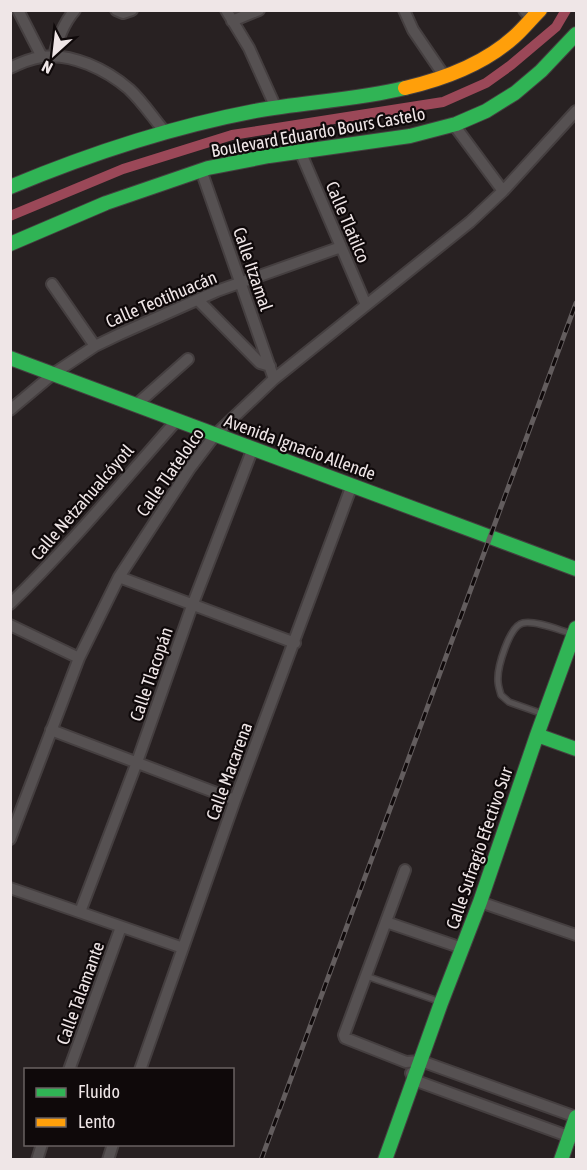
<svg xmlns="http://www.w3.org/2000/svg" width="587" height="1170" viewBox="0 0 587 1170" font-family="'Asap Condensed',sans-serif">
  <style>
    .lines { fill: none; stroke-linecap: round; stroke-linejoin: round }
    .canal { stroke: #9b4858; stroke-width: 10 }
    .lane-casing { stroke: #453f40; stroke-width: 8 }
    .street-casing { stroke: #453f40; stroke-width: 14 }
    .fast-casing { stroke: #453f40; stroke-width: 16 }
    .slow-casing { stroke: #453f40; stroke-width: 16 }
    .lane { stroke: #565152; stroke-width: 5 }
    .street { stroke: #565152; stroke-width: 10 }
    .fast { stroke: #30b455; stroke-width: 14 }
    .slow { stroke: #ff9f0a; stroke-width: 14 }
    .rail-casing { stroke: #635d5e; stroke-width: 5 }
    .rail { stroke: #0f090a; stroke-width: 3; stroke-dasharray: 9; stroke-linecap: butt }
    .labels { text-anchor: middle; dominant-baseline: central; stroke-width: 4.5; stroke-linejoin: round; paint-order: stroke }
    .street-label { font-size: 18px; fill: #efe6e7; stroke: #0f090a }
  </style>
  <rect width="100%" height="100%" fill="#282122"/>
  <g class="lines">
    <path class="canal" d="M 10,216 L 123,169 L 232,135 L 443,102 L 486,83 L 511,65 L 556,27 L 566,10"/>
    <defs>
      <path id="lane" d="M 543,714 L 509,702 L 501,695 C 500,691 498,686 498,681 C 497,668 509,626 523,623 C 536,620 561,631 573,634
        M 366,976 L 441,1002"/>
      <path id="street" d="M 18,10 L 42,57
        M 116,10 L 123,13 L 132,10
        M 226,10 L 249,48 L 276,108
        M 404,10 L 413,30 L 445,77
        M 524,10 L 532,19
        M 232,21 L 259,10
        M 54,56 C 58,39 63,24 75,10
        M 10,68 C 20,63 29,59 41,57 C 71,52 107,70 129,89 C 143,102 153,118 165,132
        M 454,125 L 503,191
        M 300,151 L 366,305
        M 201,170 L 274,379
        M 52,284 L 95,346
        M 198,300 L 256,359 L 260,363 L 270,366
        M 136,405 L 188,359
        M 10,410 L 53,374 L 95,346 L 120,334 L 217,291 L 341,247
        M 119,577 L 295,643
        M 10,604 C 70,546 122,482 177,420
        M 10,625 L 79,658
        M 51,730 L 235,800
        M 10,839 L 79,658 L 119,577 L 190,468 L 215,435 L 274,379 L 470,222 L 503,191 L 576,111
        M 405,870 L 344,1035 L 345,1038 L 406,1062 L 421,1061 L 576,1117
        M 10,888 L 183,948
        M 480,902 L 576,935
        M 80,912 L 137,762 L 192,606 L 253,448
        M 386,922 L 462,948
        M 69,1070 L 121,927
        M 140,1070 L 235,800 L 352,485
        M 411,1073 L 414,1080 L 576,1139
        M 37,1160 L 42,1144
        M 108,1160 L 113,1144"/>
      <path id="fast" d="M 10,187 C 89,154 171,127 255,111 C 305,102 356,100 405,88
        M 10,244 L 106,203 L 208,168 L 269,156 L 410,136 L 456,124 L 486,111 L 515,93 L 541,71 L 576,34
        M 10,358 L 576,569
        M 537,735 L 576,749
        M 385,1160 L 441,1003 L 480,902 L 537,735 L 576,628
        M 561,1160 L 576,1117"/>
      <path id="slow" d="M 405,88 C 444,79 484,64 514,37 C 523,29 531,19 540,10"/>
    </defs>
    <use href="#lane" class="lane-casing"/>
    <use href="#street" class="street-casing"/>
    <use href="#fast" class="fast-casing"/>
    <use href="#slow" class="slow-casing"/>
    <use href="#lane" class="lane"/>
    <use href="#street" class="street"/>
    <use href="#fast" class="fast"/>
    <use href="#slow" class="slow"/>
    <defs>
      <path id="rail" d="M 261,1160 L 576,303"/>
    </defs>
    <use href="#rail" class="rail-casing"/>
    <use href="#rail" class="rail"/>
  </g>
  <g class="labels">
    <g class="street-label">
      <text transform="translate(318 132) rotate(-10)">Boulevard Eduardo Bours Castelo</text>
      <text transform="translate(348 222) rotate(67)">Calle Tlatilco</text>
      <text transform="translate(253 269) rotate(71)">Calle Itzamal</text>
      <text transform="translate(161 299) rotate(-23)">Calle Teotihuacán</text>
      <text transform="translate(300 447) rotate(20)">Avenida Ignacio Allende</text>
      <text transform="translate(170 472) rotate(-55)">Calle Tlatelolco</text>
      <text transform="translate(82 502) rotate(-49)">Calle Netzahualcóyotl</text>
      <text transform="translate(151 674) rotate(-71)">Calle Tlacopán</text>
      <text transform="translate(229 771) rotate(-70)">Calle Macarena</text>
      <text transform="translate(479 848) rotate(-71)">Calle Sufragio Efectivo Sur</text>
      <text transform="translate(80 993) rotate(-70)">Calle Talamante</text>
    </g>
  </g>
  <rect width="587" height="1170" fill="none" stroke="#efe6e7" stroke-width="24"/>
  <rect x="24" y="1068" width="210" height="78" fill="#0f090a" stroke="#696162" stroke-width="1.5"/>
  <rect x="36" y="1088" width="30" height="9" fill="#30b455" stroke="#696162" stroke-width="1.5"/>
  <text x="78" y="1098" font-size="18" fill="#efe6e7">Fluido</text>
  <rect x="36" y="1118" width="30" height="9" fill="#ff9f0a" stroke="#696162" stroke-width="1.5"/>
  <text x="78" y="1128" font-size="18" fill="#efe6e7">Lento</text>
  <g transform="translate(54 54) rotate(207)" stroke="#0f090a" stroke-width="4.5" paint-order="stroke">
  <path d="M0-4.5L10 22L0 15L-10 22Z" fill="#efe6e7"/>
  <text y="-9" font-size="16" font-weight="bold" text-anchor="middle" fill="#efe6e7">N</text>
  </g>
</svg>
